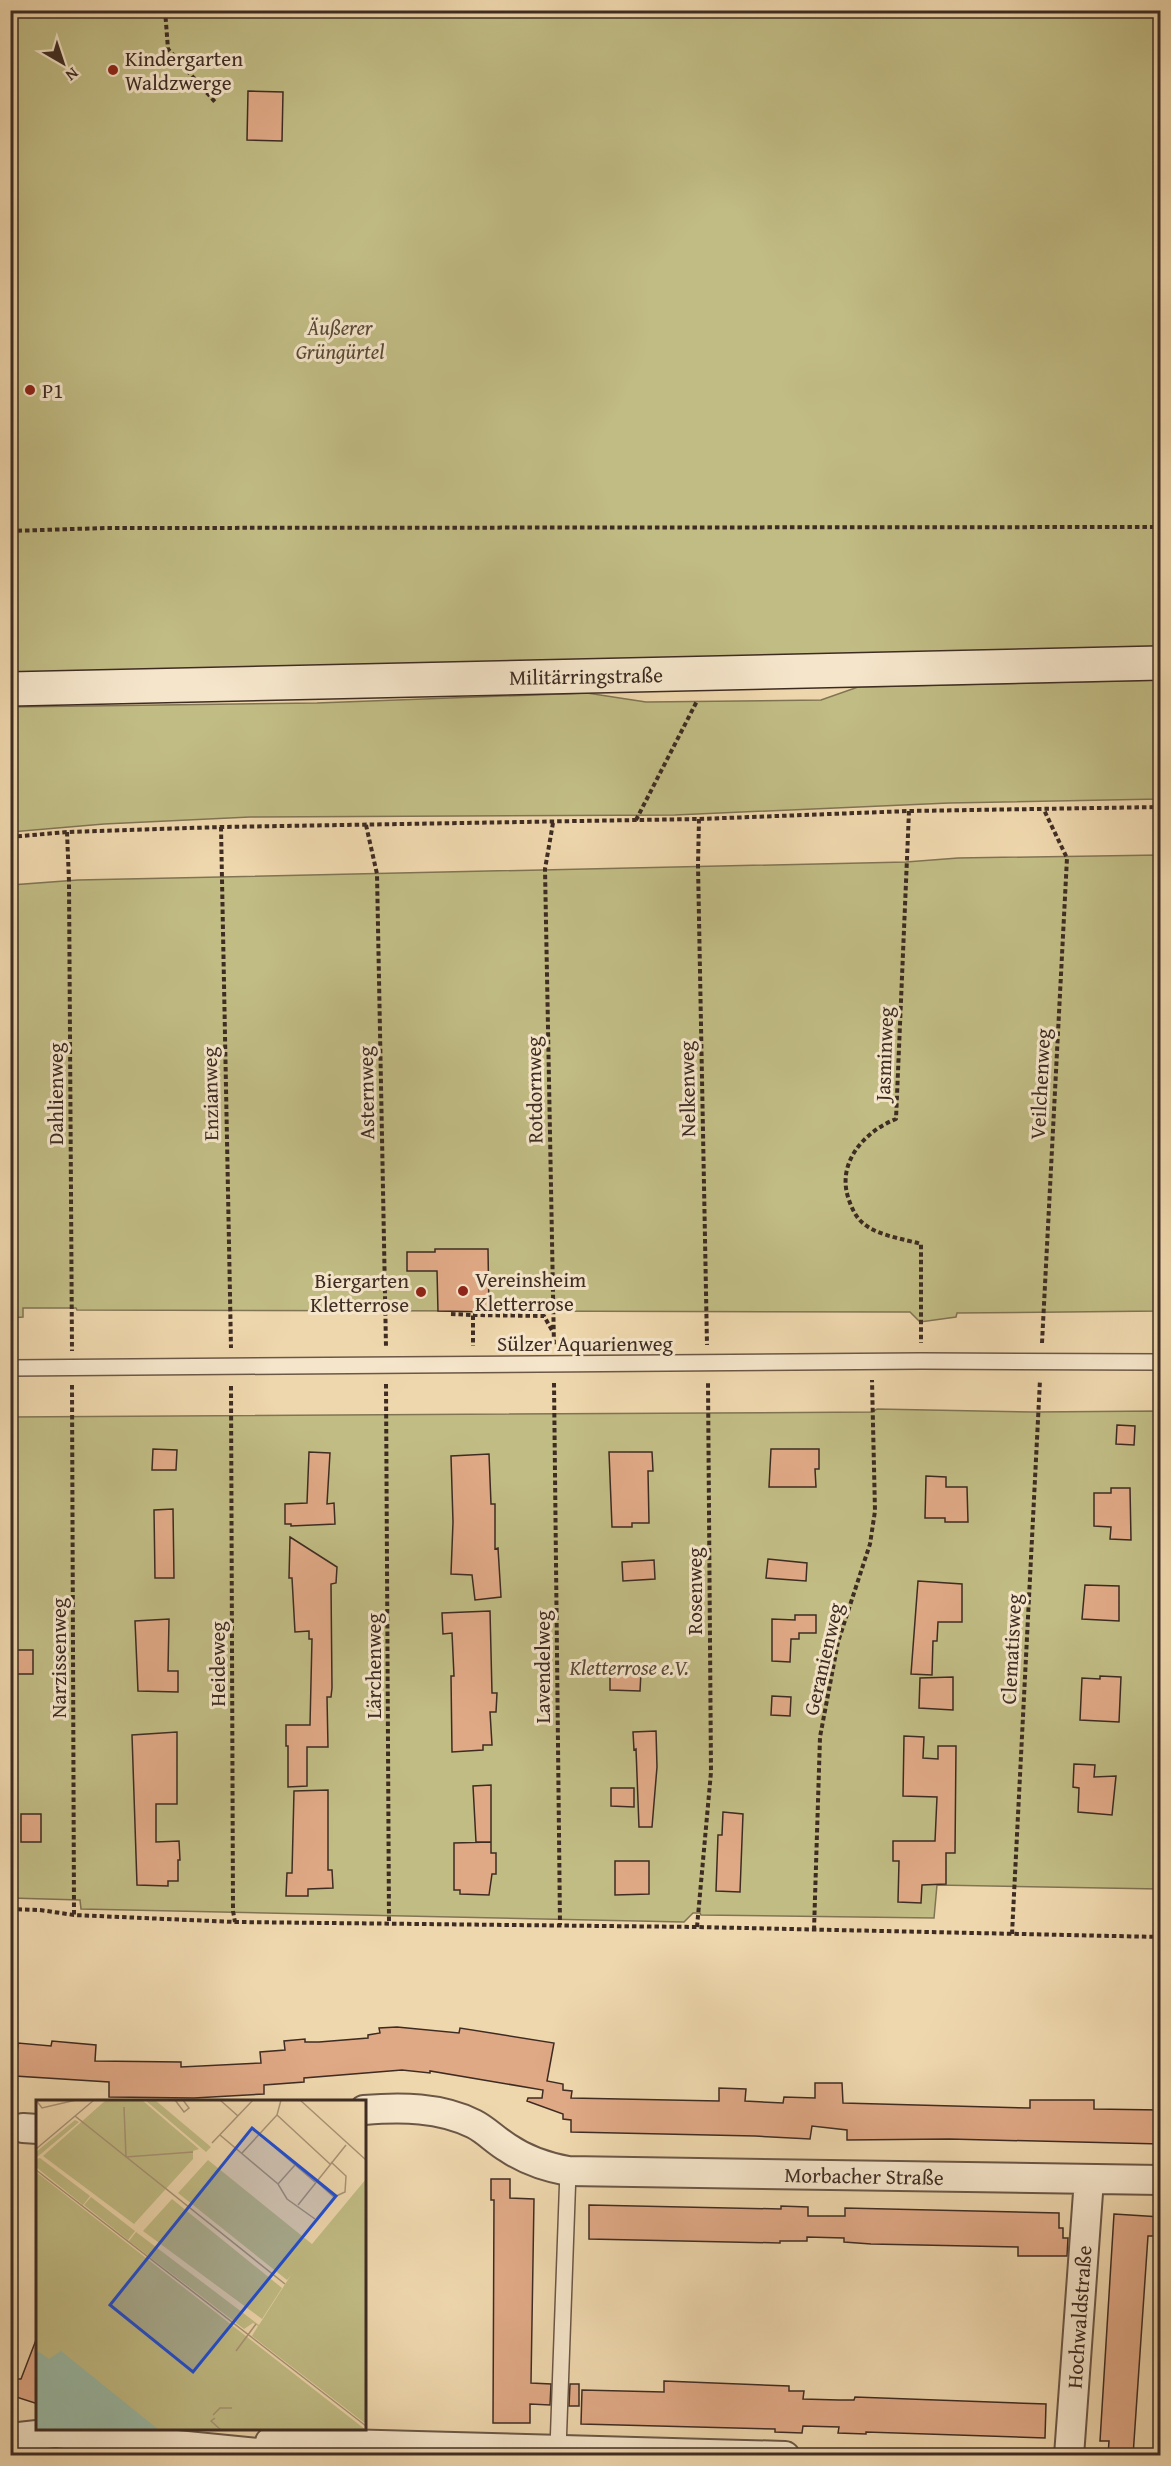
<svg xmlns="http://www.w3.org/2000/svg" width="1171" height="2466" viewBox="0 0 1171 2466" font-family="'Gentium Book Plus',serif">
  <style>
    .green { fill: #c1bc84; stroke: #807454; stroke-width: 1.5 }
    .building { fill: #e0a986; stroke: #3e2c23; stroke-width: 1.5 }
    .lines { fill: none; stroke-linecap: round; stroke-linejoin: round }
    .service-casing { stroke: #6a5746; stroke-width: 18 }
    .minor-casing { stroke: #6a5746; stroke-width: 32 }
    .secondary-casing { stroke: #3e2c23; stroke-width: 36 }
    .path { stroke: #3e2c23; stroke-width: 4; stroke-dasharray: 4.5 3; stroke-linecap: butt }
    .service { stroke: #f5e5ca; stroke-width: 15 }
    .minor { stroke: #f5e5ca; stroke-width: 28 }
    .secondary { stroke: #f5e5ca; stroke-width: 33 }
    .poi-dot { fill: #8f2418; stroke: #f5e5ca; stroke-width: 2 }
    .labels { text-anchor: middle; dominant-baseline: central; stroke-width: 6; stroke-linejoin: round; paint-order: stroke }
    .poi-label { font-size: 21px; fill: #3e2c23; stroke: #f5e5ca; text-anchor: start }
    .park-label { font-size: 21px; font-style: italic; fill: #584936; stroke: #f5e5ca }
    .street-label { font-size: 21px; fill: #3e2c23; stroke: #f5e5ca }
    .inset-road { fill: none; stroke: #a89376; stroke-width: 1.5 }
    .view { fill: #1d4ed8; fill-opacity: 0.15; stroke: #1d4ed8; stroke-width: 3 }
    .inset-edge { fill: none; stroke: #3e2c23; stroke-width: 3 }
  </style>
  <rect width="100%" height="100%" fill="#efd7ad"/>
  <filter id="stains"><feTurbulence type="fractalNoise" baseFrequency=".00333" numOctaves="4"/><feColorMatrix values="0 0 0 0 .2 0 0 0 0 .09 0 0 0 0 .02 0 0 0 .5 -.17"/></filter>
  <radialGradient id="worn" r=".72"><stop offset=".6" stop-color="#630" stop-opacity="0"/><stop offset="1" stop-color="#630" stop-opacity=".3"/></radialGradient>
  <path class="green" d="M 10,11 L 1160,11 L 1160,649 L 11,674 Z
    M 1160,680 L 1160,799 L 949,803 L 675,815 L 250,817 L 104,824 L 11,832 L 11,707 L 317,703 L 587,693 L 646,702 L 821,700 L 858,687 Z
    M 1160,855 L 1160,1311 L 957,1313 L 956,1317 L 920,1322 L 910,1312 L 77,1310 L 76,1308 L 23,1308 L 23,1317 L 11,1318 L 11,885 L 78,880 L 906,862 L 958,858 Z
    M 877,1409 L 1033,1412 L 1160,1411 L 1160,1889 L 937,1885 L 934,1918 L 701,1915 L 700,1913 L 693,1913 L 684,1922 L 81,1909 L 80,1900 L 11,1898 L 11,1417 L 872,1412 Z"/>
  <path class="building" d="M 248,91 L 283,92 L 282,141 L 247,140 Z
    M 435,1249 L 488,1249 L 489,1312 L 438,1311 L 437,1271 L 407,1271 L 407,1252 L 435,1252 Z
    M 1117,1425 L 1135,1426 L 1134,1445 L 1116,1444 Z
    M 153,1449 L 177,1450 L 176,1470 L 152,1470 Z
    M 771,1449 L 819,1449 L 819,1469 L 815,1469 L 816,1487 L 769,1487 Z
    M 309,1452 L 330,1453 L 327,1504 L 334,1503 L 335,1524 L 291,1526 L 291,1524 L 285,1524 L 285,1504 L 307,1503 Z
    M 609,1452 L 652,1452 L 653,1471 L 648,1471 L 649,1523 L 632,1523 L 632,1527 L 612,1527 Z
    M 489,1454 L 491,1504 L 495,1504 L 495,1549 L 498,1548 L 501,1597 L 475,1600 L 472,1575 L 451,1574 L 453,1522 L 451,1456 Z
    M 926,1476 L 946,1477 L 946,1487 L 967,1487 L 968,1522 L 945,1522 L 945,1518 L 925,1518 Z
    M 1111,1488 L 1130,1488 L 1131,1540 L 1110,1539 L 1111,1527 L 1094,1526 L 1094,1493 L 1111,1493 Z
    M 173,1509 L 174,1578 L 155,1578 L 154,1510 Z
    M 290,1537 L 337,1567 L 336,1583 L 331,1584 L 332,1688 L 331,1697 L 327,1697 L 328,1747 L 307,1747 L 307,1786 L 288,1787 L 288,1746 L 286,1746 L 286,1725 L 310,1725 L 312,1639 L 309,1639 L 309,1631 L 295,1632 L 292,1578 L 289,1578 Z
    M 768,1559 L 807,1563 L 806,1581 L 766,1578 Z
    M 654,1560 L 655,1579 L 623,1581 L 622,1562 Z
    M 918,1581 L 962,1584 L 962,1622 L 938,1622 L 937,1641 L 933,1641 L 932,1675 L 911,1674 Z
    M 1085,1585 L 1119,1586 L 1119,1621 L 1082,1619 Z
    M 490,1611 L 492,1693 L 497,1693 L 496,1712 L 490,1712 L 492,1745 L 483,1745 L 483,1750 L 452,1752 L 451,1676 L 454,1676 L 452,1633 L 443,1634 L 442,1613 Z
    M 795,1615 L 816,1615 L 816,1633 L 799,1633 L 799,1639 L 791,1639 L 790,1662 L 772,1661 L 772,1619 L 795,1620 Z
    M 169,1619 L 168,1671 L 178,1671 L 178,1692 L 138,1691 L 135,1621 Z
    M 13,1650 L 33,1650 L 33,1674 L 13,1674 Z
    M 610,1672 L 641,1672 L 640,1691 L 610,1690 Z
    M 1100,1676 L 1121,1677 L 1119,1722 L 1080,1720 L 1082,1678 L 1100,1679 Z
    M 953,1677 L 953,1710 L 919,1708 L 920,1678 Z
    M 772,1696 L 791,1697 L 790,1716 L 771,1715 Z
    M 656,1731 L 657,1767 L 652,1827 L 639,1827 L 636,1749 L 634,1750 L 633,1732 Z
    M 177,1732 L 177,1804 L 156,1804 L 156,1842 L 179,1841 L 180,1860 L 178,1860 L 178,1881 L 168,1881 L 168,1886 L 137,1885 L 132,1735 Z
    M 904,1736 L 924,1737 L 923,1758 L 938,1759 L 938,1746 L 956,1746 L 955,1853 L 946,1853 L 946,1884 L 922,1885 L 921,1903 L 898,1902 L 899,1861 L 893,1861 L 893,1841 L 935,1841 L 937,1797 L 903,1796 Z
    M 1074,1764 L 1095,1765 L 1094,1777 L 1116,1776 L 1112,1815 L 1078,1812 L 1079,1788 L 1073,1787 Z
    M 491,1785 L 491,1842 L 476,1842 L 473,1786 Z
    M 611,1788 L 634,1788 L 634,1807 L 611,1806 Z
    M 328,1790 L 328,1870 L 332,1870 L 333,1888 L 308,1889 L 308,1896 L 286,1896 L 287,1873 L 292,1873 L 294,1791 Z
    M 723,1812 L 743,1814 L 740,1892 L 716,1891 L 718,1835 L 722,1835 Z
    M 21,1814 L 41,1814 L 41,1842 L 21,1842 Z
    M 491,1842 L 491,1853 L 496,1853 L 496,1874 L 492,1874 L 489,1895 L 460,1894 L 460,1890 L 454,1890 L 454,1843 Z
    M 615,1861 L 649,1861 L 649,1894 L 615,1895 Z
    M 397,2027 L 459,2033 L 460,2028 L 554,2043 L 547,2081 L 563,2084 L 563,2090 L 572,2091 L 571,2098 L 719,2101 L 719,2088 L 746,2089 L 745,2101 L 783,2103 L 784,2097 L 815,2098 L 815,2083 L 842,2083 L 843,2103 L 1030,2108 L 1030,2100 L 1094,2100 L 1094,2109 L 1161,2110 L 1161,2144 L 949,2139 L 847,2140 L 847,2130 L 812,2126 L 810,2139 L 755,2136 L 571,2132 L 571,2120 L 563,2119 L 563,2114 L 527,2101 L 528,2098 L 542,2098 L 543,2090 L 430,2071 L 430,2073 L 402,2070 L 304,2078 L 304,2082 L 264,2085 L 264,2094 L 194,2098 L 109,2097 L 109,2082 L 15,2076 L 18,2043 L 51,2046 L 52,2041 L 96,2045 L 95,2061 L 181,2062 L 181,2067 L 261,2063 L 260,2052 L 285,2050 L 284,2041 L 305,2039 L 305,2042 L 319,2042 L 368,2038 L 368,2035 L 380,2033 L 379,2028 Z
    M 491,2179 L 510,2179 L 510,2198 L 534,2199 L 531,2383 L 551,2384 L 550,2405 L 530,2404 L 530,2423 L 493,2423 L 494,2200 L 491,2200 Z
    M 589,2205 L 781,2209 L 781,2206 L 808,2207 L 808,2216 L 845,2216 L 845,2208 L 1059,2213 L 1059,2228 L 1063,2228 L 1063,2238 L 1068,2238 L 1067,2256 L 1018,2256 L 1018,2247 L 871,2244 L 844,2242 L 844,2238 L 807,2237 L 807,2241 L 780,2241 L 780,2243 L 589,2239 Z
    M 1114,2214 L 1161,2217 L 1161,2236 L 1148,2236 L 1133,2456 L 1108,2456 L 1109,2441 L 1100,2441 Z
    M 36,2340 L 38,2340 L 38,2404 L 10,2395 L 10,2379 L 21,2379 Z
    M 664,2381 L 789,2386 L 789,2391 L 804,2391 L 803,2399 L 839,2400 L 854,2400 L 855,2397 L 1046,2404 L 1045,2438 L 866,2432 L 866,2434 L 838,2433 L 839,2427 L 803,2426 L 802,2433 L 775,2432 L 775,2429 L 581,2424 L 582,2390 L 664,2392 Z
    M 570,2384 L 579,2384 L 579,2406 L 569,2406 Z"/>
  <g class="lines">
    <defs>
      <path id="service" d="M 10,1368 L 921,1361 L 1160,1362
        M 558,2449 L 568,2171"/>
      <path id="minor" d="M 364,2110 C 401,2107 440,2107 474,2124 C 486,2130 496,2141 508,2148 C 527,2161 546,2167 568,2171 L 1160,2180
        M 23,2128 L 38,2129
        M 10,2438 L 55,2433 L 269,2454
        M 270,2442 L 785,2456
        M 1069,2456 L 1089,2179"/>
      <path id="secondary" d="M 10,689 L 1160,663"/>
    </defs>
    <use href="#service" class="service-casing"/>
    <use href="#minor" class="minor-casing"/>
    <use href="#secondary" class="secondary-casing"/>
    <path class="path" d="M 165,10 L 168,49 L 216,103
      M 10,531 L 105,528 L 1160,527
      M 909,811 L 896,1119 C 865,1131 837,1162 848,1197 C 851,1207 856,1218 864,1224 C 879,1236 904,1239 921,1244 L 921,1343
      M 699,819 L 698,865 L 707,1345
      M 636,820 L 697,701
      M 553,823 L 545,869 L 554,1346
      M 366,825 L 377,874 L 386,1347
      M 221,827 L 231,1348
      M 67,832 L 69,881 L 72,1351
      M 10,837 L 67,832 L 221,827 L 699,819 L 909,811 L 1160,807
      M 451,1314 L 473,1315 L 473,1346
      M 473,1315 L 544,1316 L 553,1332
      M 1042,1343 L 1067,858 L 1044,810
      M 554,1383 L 560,1925
      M 386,1384 L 389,1924
      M 72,1385 L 74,1915
      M 231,1386 L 233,1911 L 235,1922
      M 10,1909 L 40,1910 L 74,1915 L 235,1922 L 697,1927 L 1160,1937
      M 697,1927 L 711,1772 L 708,1382
      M 814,1930 L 820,1737 L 838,1642 L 870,1544 L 875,1511 L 872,1380
      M 1012,1934 L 1040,1380"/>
    <use href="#service" class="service"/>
    <use href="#minor" class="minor"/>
    <use href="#secondary" class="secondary"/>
  </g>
  <g class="poi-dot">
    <circle cx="113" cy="70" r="6"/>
    <circle cx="30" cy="390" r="6"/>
    <circle cx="463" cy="1291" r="6"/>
    <circle cx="421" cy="1292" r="6"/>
  </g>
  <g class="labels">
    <g class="poi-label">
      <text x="125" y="58">Kindergarten<tspan x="125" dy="24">Waldzwerge</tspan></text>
      <text x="42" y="390">P1</text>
      <text x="475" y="1279">Vereinsheim<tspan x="475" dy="24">Kletterrose</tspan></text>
      <text x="409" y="1280" text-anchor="end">Biergarten<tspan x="409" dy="24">Kletterrose</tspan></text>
    </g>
    <g class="park-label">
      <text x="340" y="327">Äußerer<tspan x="340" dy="24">Grüngürtel</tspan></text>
      <text x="629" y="1667">Kletterrose e.V.</text>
    </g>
    <g class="street-label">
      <text transform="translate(586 676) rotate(-1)">Militärringstraße</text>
      <text transform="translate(884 1054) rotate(-88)">Jasminweg</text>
      <text transform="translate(1040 1084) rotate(-87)">Veilchenweg</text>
      <text transform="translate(687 1089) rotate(-91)">Nelkenweg</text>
      <text transform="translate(534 1090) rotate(-91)">Rotdornweg</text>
      <text transform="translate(366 1093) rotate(-91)">Asternweg</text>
      <text transform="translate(55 1094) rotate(-90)">Dahlienweg</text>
      <text transform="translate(210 1094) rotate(-91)">Enzianweg</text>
      <text x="585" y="1343">Sülzer Aquarienweg</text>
      <text transform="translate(694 1591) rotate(-90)">Rosenweg</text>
      <text transform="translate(1011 1649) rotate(-87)">Clematisweg</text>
      <text transform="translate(58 1658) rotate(-90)">Narzissenweg</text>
      <text transform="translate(823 1659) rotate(-77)">Geranienweg</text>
      <text transform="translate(217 1664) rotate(-90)">Heideweg</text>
      <text transform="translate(373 1666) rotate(-90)">Lärchenweg</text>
      <text transform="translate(542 1667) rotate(-90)">Lavendelweg</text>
      <text transform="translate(864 2176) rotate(1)">Morbacher Straße</text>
      <text transform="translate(1079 2317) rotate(-86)">Hochwaldstraße</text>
    </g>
  </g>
  <g transform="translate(36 2100)">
    <rect width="330" height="330" fill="#efd7ad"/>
    <path d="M 70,0 L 106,0 L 163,49 L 157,51 L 157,59 L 98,124 L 7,56 ZM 109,0 L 119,0 L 175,47 L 170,52 ZM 39,20 L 43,22 L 0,58 L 0,52 ZM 4,58 L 54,96 L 47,105 L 0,67 L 0,59 ZM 172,60 L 276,144 L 330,79 L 330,324 L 216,236 L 222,226 L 217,223 L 208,229 L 93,141 L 100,132 L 223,225 L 255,175 L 251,180 L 142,93 ZM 0,72 L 330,330 L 0,330 ZM 55,97 L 99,131 L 92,140 L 48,105 ZM 136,99 L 246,188 L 226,219 L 107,131 Z" fill="#c1bc84"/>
    <path d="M 0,250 L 13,259 L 25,251 L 123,330 L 5,330 L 0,326 Z" fill="#9abaa6"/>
    <path class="inset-road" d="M 0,0 L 6,8 L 40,0M 139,0 L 148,12 L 153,8 L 147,0M 184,0 L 202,16M 264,0 L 330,60M 88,7 L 90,57 L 157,52M 241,15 L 294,64M 39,16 L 249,184M 223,34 L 279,82M 184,35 L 242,84 L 251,99 L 279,119M 176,43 L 217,0M 0,49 L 58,0M 206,53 L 241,15 L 245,0M 0,70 L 330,326M 280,81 L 298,97 L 309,92 L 310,76 L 295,62M 242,84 L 259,65M 262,105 L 310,45M 200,251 L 220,224M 177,315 L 184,308 L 196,308M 179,318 L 175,321 L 185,330"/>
    <path class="view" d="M 216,28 L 300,96 L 157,272 L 74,205 Z"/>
    <rect width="330" height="330" class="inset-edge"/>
  </g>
  <rect width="1171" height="2466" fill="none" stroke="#efd7ad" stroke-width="36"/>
  <rect x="12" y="12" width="1147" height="2442" fill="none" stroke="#3e2c23" stroke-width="3"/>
  <rect x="18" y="18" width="1135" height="2430" fill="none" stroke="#3e2c23" stroke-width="1.5"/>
  <g transform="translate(63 63) rotate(141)" stroke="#f5e5ca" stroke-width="4.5" paint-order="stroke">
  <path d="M0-4.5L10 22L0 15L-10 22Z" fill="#3e2c23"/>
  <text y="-9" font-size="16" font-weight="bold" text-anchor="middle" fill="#3e2c23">N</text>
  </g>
  <rect width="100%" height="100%" filter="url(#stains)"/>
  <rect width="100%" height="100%" fill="url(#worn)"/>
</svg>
